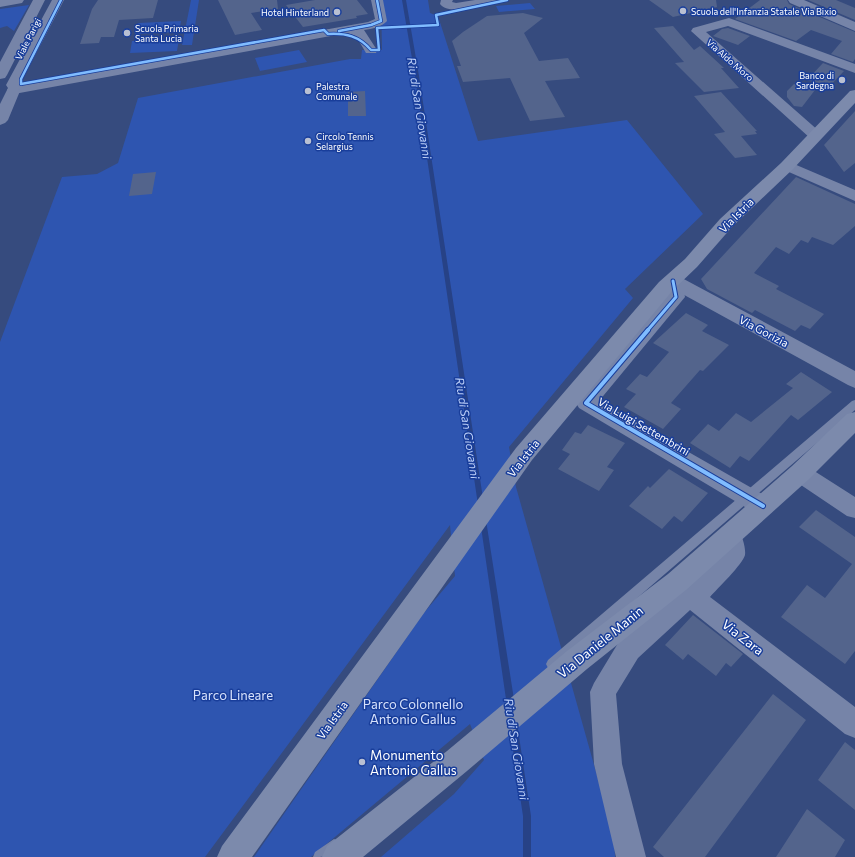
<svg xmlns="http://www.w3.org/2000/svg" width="855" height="857" viewBox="0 0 855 857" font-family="Commissioner,sans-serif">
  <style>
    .green { fill: #2e55b0 }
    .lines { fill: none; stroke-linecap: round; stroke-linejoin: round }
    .stream { fill: #274286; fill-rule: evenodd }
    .building { fill: #53648c }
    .service { fill: #7684a8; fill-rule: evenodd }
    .minor { fill: #7684a8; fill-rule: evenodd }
    .tertiary { fill: #7684a8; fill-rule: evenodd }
    .secondary { fill: #7c8aac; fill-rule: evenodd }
    .cycleway-far2-casing { stroke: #193e9b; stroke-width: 4 }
    .cycleway-far1-casing { stroke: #193e9b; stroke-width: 5 }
    .cycleway-casing { stroke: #193e9b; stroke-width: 6 }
    .cycleway-far2 { stroke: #80bcff; stroke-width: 2.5 }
    .cycleway-far1 { stroke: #80bcff; stroke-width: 3 }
    .cycleway { stroke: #80bcff; stroke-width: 4 }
    .poi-dot { fill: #b9c0d2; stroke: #193e9b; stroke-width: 1.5 }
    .labels { text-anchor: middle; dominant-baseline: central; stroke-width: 3; stroke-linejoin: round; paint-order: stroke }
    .far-poi-label { font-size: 9px; fill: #fff; stroke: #193e9b; text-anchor: start }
    .far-street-label { font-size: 9px; fill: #fff; stroke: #193e9b }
    .street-label { font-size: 11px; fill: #fff; stroke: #193e9b }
    .water-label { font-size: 12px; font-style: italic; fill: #bccff8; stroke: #193e9b }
    .near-street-label { font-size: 13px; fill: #fff; stroke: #193e9b }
    .near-park-label { font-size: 13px; fill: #d7e2fc; stroke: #193e9b }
    .near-poi-label { font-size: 13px; fill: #fff; stroke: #193e9b; text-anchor: start }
  </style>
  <rect width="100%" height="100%" fill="#364b7e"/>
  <path class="green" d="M 191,0 L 199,0 L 192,45 L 182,45 Z
    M 381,0 L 428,0 L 430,13 L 438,16 L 478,141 L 627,120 L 703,214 L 625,289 L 633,298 L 509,447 L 516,487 L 614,836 L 615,857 L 381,857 L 454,794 L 484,760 L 470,724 L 311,857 L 254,857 L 423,614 L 455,576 L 450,525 L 205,857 L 0,857 L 0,342 L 62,177 L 97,174 L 118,163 L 138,98 L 350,59 L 361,59 L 362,50 L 382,50 Z
    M 530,3 L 535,9 L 499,12 L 496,6 Z
    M 29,5 L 14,31 L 7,26 L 0,28 L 0,9 Z
    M 181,21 L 179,32 L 135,34 L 138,23 Z
    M 179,39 L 177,51 L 130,53 L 132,41 Z
    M 299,50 L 307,62 L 260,71 L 255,58 Z"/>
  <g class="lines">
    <path class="stream" d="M 402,0 L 406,0 L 419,76 L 484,505 L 483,507 L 481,508 L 479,507 L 478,505 L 415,76 Z
      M 483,517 L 485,518 L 486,520 L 515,706 L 514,709 L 511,710 L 508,709 L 507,706 L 480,520 L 481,518 Z
      M 513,719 L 516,720 L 517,723 L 531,816 L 531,857 L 523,857 L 523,816 L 509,723 L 510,720 Z"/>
  </g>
  <path class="building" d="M 98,0 L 158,0 L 153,18 L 119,20 L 114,37 L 101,37 L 99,43 L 80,44 L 92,9 Z
    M 218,0 L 277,0 L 278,9 L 251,13 L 262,30 L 235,35 Z
    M 315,0 L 357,0 L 368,14 L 356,16 L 357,18 L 303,27 L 286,5 Z
    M 649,0 L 716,0 L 717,7 L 673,17 Z
    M 760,0 L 787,0 L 789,4 L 855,32 L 855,59 L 853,62 L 831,54 L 842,41 L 811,30 L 796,41 L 735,19 Z
    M 808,0 L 836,0 L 855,8 L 855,20 Z
    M 523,13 L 543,18 L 524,33 L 539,61 L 568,58 L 580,78 L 545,81 L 565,117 L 530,121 L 510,78 L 463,82 L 457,66 L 461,66 L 452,41 L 463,32 L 487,16 Z
    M 673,26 L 694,50 L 700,46 L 724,68 L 721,68 L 739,88 L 704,92 L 675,63 L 684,62 L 654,28 Z
    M 728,28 L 750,36 L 738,45 L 713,36 L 722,29 Z
    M 823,63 L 844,71 L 829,87 L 807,80 Z
    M 794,84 L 815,90 L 802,107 L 794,106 L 787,97 L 787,91 Z
    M 365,91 L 366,116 L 348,116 L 348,92 Z
    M 721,92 L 757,131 L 755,131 L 757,134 L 741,136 L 757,155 L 735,158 L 714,134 L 725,132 L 694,96 Z
    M 855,111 L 855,163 L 844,172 L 824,145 Z
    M 156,172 L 152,194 L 129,196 L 133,174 Z
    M 796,177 L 855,204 L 855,226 L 833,245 L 812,237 L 808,243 L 801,240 L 789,254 L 776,247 L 754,273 L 779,286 L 776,289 L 824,314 L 810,329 L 801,325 L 795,331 L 755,310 L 752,313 L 707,289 L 701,279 Z
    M 686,313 L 708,325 L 702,331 L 729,345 L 703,371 L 700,370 L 671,403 L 681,409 L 663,429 L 624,407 L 636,394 L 626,389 L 640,374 L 647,377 L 669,352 L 653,343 Z
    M 801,372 L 832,392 L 798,420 L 791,415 L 749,461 L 740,456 L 730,468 L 690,443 L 708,424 L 719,431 L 736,413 L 751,422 L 793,388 L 786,384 Z
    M 588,425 L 625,443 L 607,467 L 614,470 L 599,491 L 558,469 L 570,454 L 562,450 L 575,432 L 581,434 Z
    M 669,469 L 708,493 L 682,522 L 674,516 L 662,529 L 629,506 L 648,486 L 650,488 Z
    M 816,510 L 855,537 L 855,651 L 845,664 L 781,617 L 807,585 L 825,598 L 852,564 L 799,527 Z
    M 693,615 L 743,654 L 731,667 L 726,663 L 716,676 L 688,654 L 683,660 L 665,645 Z
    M 773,694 L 806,720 L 705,857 L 664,857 L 653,847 Z
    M 845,742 L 855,750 L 855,810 L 818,780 Z
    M 807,809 L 845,840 L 835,857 L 776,857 Z"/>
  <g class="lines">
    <path class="service" d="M 855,400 L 855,410 L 556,668 L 552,670 L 548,668 L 546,664 L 548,660 L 852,401 Z
      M 334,839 L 339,841 L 341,846 C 336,857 325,857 313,857 L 315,852 Z"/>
    <path class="minor" d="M 0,0 L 24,0 L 22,3 L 0,7 Z
      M 371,0 L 383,0 L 387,21 C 382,27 372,29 364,30 L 377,50 L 376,53 L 366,53 L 356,36 L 347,33 L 14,94 L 9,93 L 7,90 L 9,87 L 14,86 L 368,22 L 375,19 Z
      M 441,0 L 453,0 L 452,2 L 456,3 L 475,0 L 501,0 L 499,3 L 495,4 C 482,6 449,16 440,4 Z
      M 788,0 L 804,0 L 855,22 L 855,31 L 790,3 Z
      M 729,18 L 855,64 L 855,73 L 728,26 L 706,32 L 820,132 L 822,135 L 820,138 L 815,139 L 810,138 L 691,31 L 693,28 Z
      M 787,161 L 855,190 L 855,201 L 782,169 L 779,166 L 782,163 Z
      M 673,275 L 679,277 L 682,281 L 685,297 L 599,401 L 771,499 L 774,506 L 771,513 L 763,515 L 755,513 L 579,408 L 576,403 L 579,398 L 667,296 L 664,281 L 667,277 Z
      M 800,464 L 808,467 L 855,497 L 855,518 L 847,516 L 792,479 L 789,473 L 792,467 Z
      M 730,525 L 738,528 C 742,535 746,548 745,555 C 743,564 717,589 710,597 L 855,707 L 855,738 L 845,734 L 690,610 L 689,611 L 638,658 L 616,694 L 622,764 L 646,857 L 616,857 L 594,764 L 590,692 L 594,683 L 620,640 L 671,595 L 684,590 L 721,552 L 718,535 L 722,528 Z"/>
    <path class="tertiary" d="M 33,0 L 45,0 L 7,75 L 5,78 L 0,79 L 0,62 Z
      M 52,0 L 64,0 L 18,88 L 20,91 L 8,120 L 5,123 L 0,125 L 0,104 L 8,88 L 6,85 Z
      M 673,275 L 680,277 L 855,371 L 855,388 L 848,385 L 666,285 L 664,281 L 666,277 Z"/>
    <path class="secondary" d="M 855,90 L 855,103 L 793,169 L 732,227 L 697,267 L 673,290 L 532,460 L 252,857 L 217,857 L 222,846 L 516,448 L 659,282 L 685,259 L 720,219 L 781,163 L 850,91 Z
      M 855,412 L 855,433 L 808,480 L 686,590 L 587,669 L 467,771 L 363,857 L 322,857 L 327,846 L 447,751 L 567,651 L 668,574 L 792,466 L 847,414 Z"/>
    <defs>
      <path id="cycleway-far2" d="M 61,0 L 21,79 L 21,84 L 324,30 L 328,34 C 346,33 359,36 371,50 L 379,50 L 377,28 L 438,25 L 436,15 L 507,0
        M 339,31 L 371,25 L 381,21 L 377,0"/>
      <path id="cycleway-far1" d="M 647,331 L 676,297 L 673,281"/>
      <path id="cycleway" d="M 648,330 L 586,403 L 763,506"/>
    </defs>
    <use href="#cycleway-far2" class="cycleway-far2-casing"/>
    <use href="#cycleway-far1" class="cycleway-far1-casing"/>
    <use href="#cycleway" class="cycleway-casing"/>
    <use href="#cycleway-far2" class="cycleway-far2"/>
    <use href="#cycleway-far1" class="cycleway-far1"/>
    <use href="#cycleway" class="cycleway"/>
  </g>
  <g class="poi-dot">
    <circle cx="683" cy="11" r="4"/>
    <circle cx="337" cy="12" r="4"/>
    <circle cx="127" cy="33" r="4"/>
    <circle cx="842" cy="80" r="4"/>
    <circle cx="308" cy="91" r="4"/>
    <circle cx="308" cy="141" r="4"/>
    <circle cx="362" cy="762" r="4"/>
  </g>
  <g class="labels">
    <g class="far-poi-label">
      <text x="691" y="11">Scuola dell'Infanzia Statale Via Bixio</text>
      <text x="329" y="12" text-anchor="end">Hotel Hinterland</text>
      <text x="135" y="28">Scuola Primaria<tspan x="135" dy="10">Santa Lucia</tspan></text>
      <text x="834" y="75" text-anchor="end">Banco di<tspan x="834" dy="10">Sardegna</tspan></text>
      <text x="316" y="86">Palestra<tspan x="316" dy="10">Comunale</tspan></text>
      <text x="316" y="136">Circolo Tennis<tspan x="316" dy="10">Selargius</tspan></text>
    </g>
    <g class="far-street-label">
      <text transform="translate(28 39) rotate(-63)">Viale Parigi</text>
      <text transform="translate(730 60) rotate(41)">Via Aldo Moro</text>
    </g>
    <g class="street-label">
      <text transform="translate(736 215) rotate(-45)">Via Istria</text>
      <text transform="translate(764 331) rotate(28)">Via Gorizia</text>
      <text transform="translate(644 426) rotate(30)">Via Luigi Settembrini</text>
      <text transform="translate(523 458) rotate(-52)">Via Istria</text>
      <text transform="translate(332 720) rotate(-54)">Via Istria</text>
    </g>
    <g class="water-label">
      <text transform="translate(420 108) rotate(81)">Riu di San Giovanni</text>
      <text transform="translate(468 428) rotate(81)">Riu di San Giovanni</text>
      <text transform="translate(517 749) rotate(81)">Riu di San Giovanni</text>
    </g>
    <g class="near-street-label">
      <text transform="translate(743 637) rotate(38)">Via Zara</text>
      <text transform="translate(600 642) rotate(-39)">Via Daniele Manin</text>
    </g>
    <g class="near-park-label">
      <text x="233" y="695">Parco Lineare</text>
      <text x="413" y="704">Parco Colonnello<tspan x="413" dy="15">Antonio Gallus</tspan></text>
    </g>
    <g class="near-poi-label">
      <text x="370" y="755">Monumento<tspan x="370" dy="15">Antonio Gallus</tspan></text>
    </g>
  </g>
</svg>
